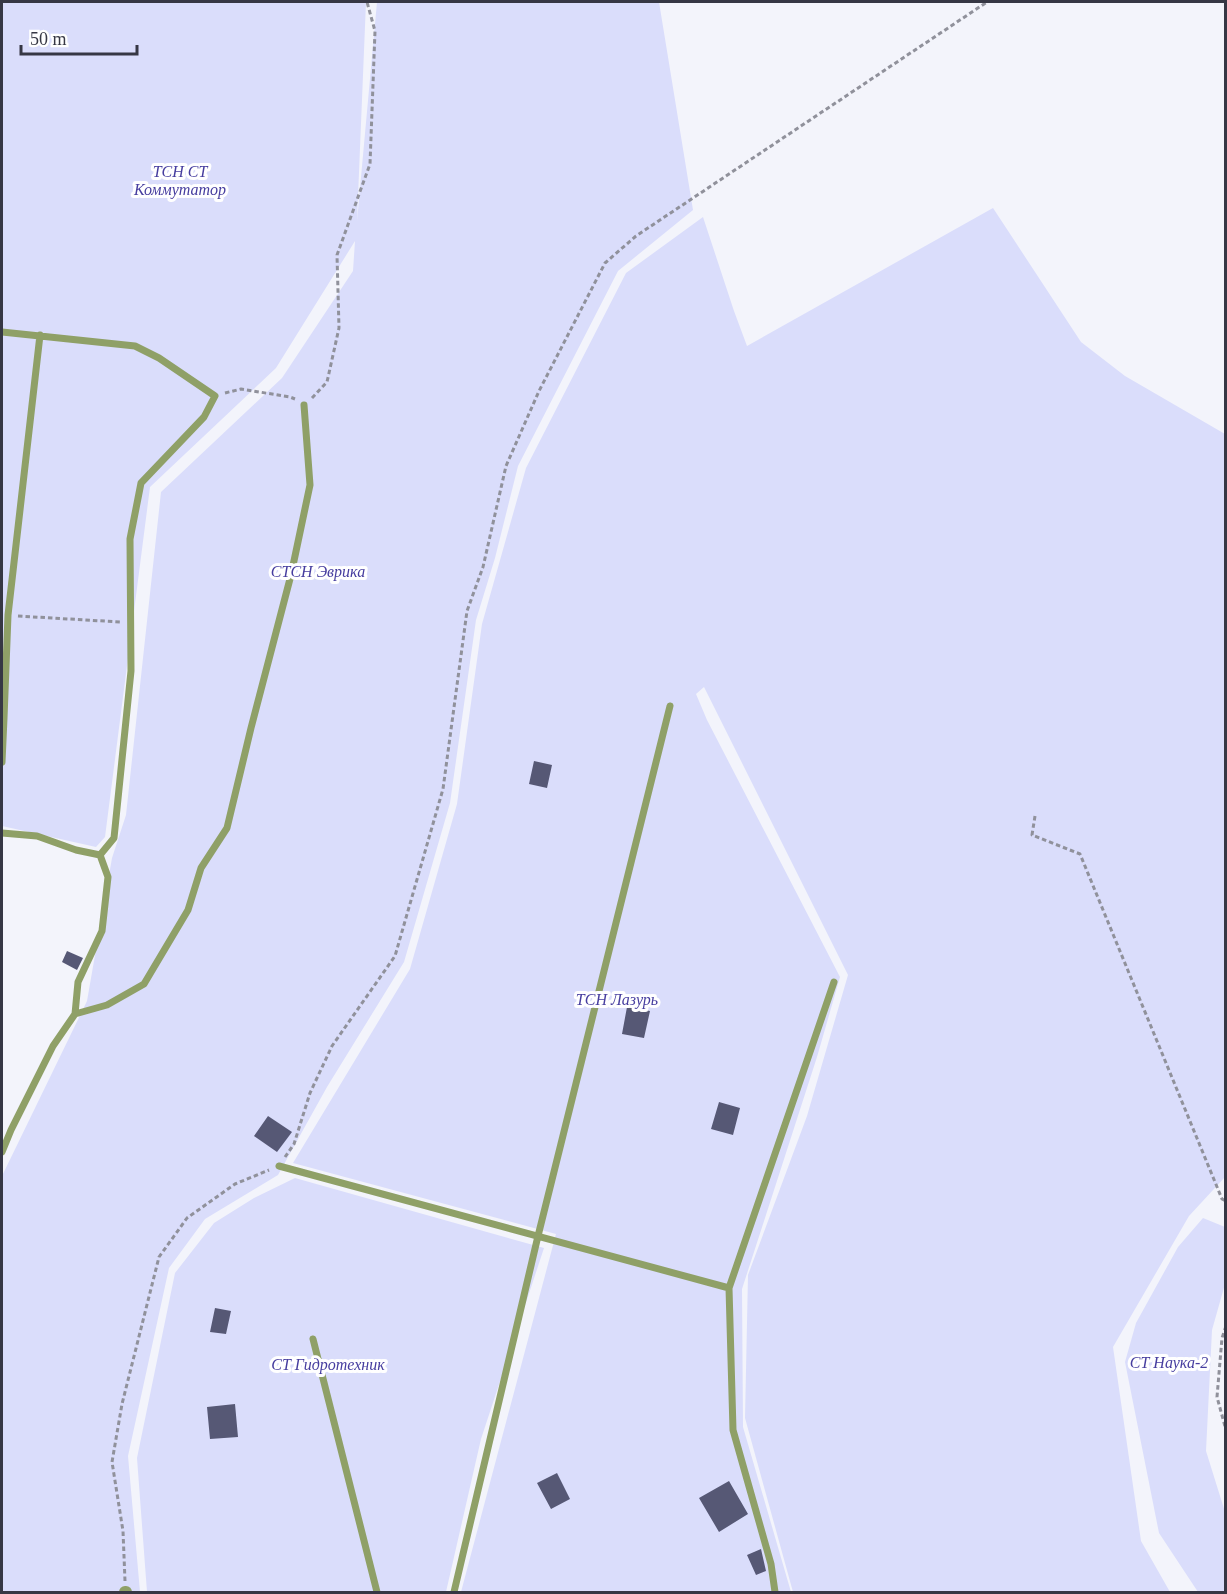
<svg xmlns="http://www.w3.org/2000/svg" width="1227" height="1594" viewBox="0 0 1227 1594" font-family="Georgia,serif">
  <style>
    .green { fill: #daddfb }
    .building { fill: #565875 }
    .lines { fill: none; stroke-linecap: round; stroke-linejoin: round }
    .path { stroke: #90919b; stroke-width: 3; stroke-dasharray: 4.5 3; stroke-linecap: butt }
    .lane { stroke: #8fa067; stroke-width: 7 }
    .street { stroke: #8fa067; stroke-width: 12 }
    .labels { text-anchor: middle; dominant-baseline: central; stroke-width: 6; stroke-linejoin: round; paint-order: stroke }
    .park-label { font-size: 16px; font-style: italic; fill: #463d9f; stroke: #fff }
  </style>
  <rect width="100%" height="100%" fill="#f3f4fb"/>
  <path class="green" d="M 2,2 L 366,2 L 357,221 L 377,2 L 659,2 L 693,210 L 618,271 L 518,466 L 495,558 L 476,620 L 450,803 L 404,962 L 327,1087 L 278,1175 L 205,1219 L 169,1268 L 128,1456 L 140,1592 L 2,1592 L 2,1176 L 87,1001 L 112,858 L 126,815 L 161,492 L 282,378 L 353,271 L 355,241 L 276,368 L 150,487 L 105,837 L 96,847 L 2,826 Z
    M 993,208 L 1081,342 L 1125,376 L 1225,434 L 1225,1177 L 1189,1216 L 1113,1347 L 1141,1541 L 1170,1592 L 793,1592 L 745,1418 L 748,1275 L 807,1116 L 848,975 L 704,687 L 696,694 L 707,720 L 840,977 L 817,1057 L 742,1289 L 743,1427 L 791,1592 L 461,1592 L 556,1234 L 293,1163 L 410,969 L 457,804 L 482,624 L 526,468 L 626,273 L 703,217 L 734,311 L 747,346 Z
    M 295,1178 L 544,1248 L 481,1439 L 446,1592 L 147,1592 L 137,1458 L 175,1273 L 214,1223 L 254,1198 Z
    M 1203,1218 L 1225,1227 L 1225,1284 L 1212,1330 L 1206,1451 L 1225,1512 L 1225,1592 L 1198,1592 L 1159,1533 L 1125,1362 L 1136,1323 L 1178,1247 Z"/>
  <path class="building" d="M 534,761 L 552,765 L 547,788 L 529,784 Z
    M 67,951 L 83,958 L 77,970 L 62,962 Z
    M 627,1007 L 650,1011 L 644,1038 L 622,1034 Z
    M 719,1102 L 740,1108 L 733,1135 L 711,1129 Z
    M 268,1116 L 292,1132 L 277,1152 L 254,1136 Z
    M 215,1308 L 231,1311 L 226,1334 L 210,1332 Z
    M 235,1404 L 238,1437 L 210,1439 L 207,1407 Z
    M 557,1473 L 570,1499 L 551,1509 L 537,1483 Z
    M 729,1481 L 748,1514 L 719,1532 L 699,1498 Z
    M 761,1549 L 766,1571 L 756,1575 L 747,1555 Z"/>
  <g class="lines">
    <path class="path" d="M 225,393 L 241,389 L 290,397 L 295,399
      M 312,398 L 327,382 L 339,328 L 337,255 L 370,164 L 375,31 L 367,2
      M 18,616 L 120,622
      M 1035,816 L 1032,835 L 1080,854 L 1222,1199 L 1226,1201
      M 285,1157 L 294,1144 L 310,1093 L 332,1046 L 395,956 L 443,789 L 467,611 L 483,567 L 506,466 L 539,391 L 605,263 L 636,236 L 987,2
      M 1226,1326 L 1222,1338 L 1217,1397 L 1226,1430
      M 125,1581 L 123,1531 L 112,1462 L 122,1404 L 159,1257 L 187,1218 L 235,1184 L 269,1170"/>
    <path class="lane" d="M 2,332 L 135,346 L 159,358 L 215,396 L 204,417 L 141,483 L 130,539 L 131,671 L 114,838 L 100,855 L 76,850 L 37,836 L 2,833
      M 2,718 L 4,718 L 2,762
      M 4,718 L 8,615 L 40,335
      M 75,1014 L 107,1005 L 144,984 L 188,910 L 201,868 L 227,828 L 251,728 L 291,575 L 310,485 L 304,405
      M 2,1152 L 11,1130 L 53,1046 L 75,1014 L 78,982 L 102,931 L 108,877 L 100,855
      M 279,1166 L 729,1288
      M 313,1339 L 377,1592
      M 454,1592 L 538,1236 L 670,706
      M 775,1592 L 771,1564 L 733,1430 L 729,1288 L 834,982"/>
    <path class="street" d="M 125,1592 L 126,1592"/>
  </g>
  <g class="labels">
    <g class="park-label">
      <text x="180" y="171">ТСН СТ<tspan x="180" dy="18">Коммутатор</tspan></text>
      <text x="318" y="571">СТСН Эврика</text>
      <text x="617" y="999">ТСН Лазурь</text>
      <text x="1169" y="1362">СТ Наука-2</text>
      <text x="328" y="1364">СТ Гидротехник</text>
    </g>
  </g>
  <rect width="1227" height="1594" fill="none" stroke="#363744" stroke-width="6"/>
  <path d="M21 45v9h116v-9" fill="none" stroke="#363744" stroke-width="3"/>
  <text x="30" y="45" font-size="18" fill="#363744" stroke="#ffffff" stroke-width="4.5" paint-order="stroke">50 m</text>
</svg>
